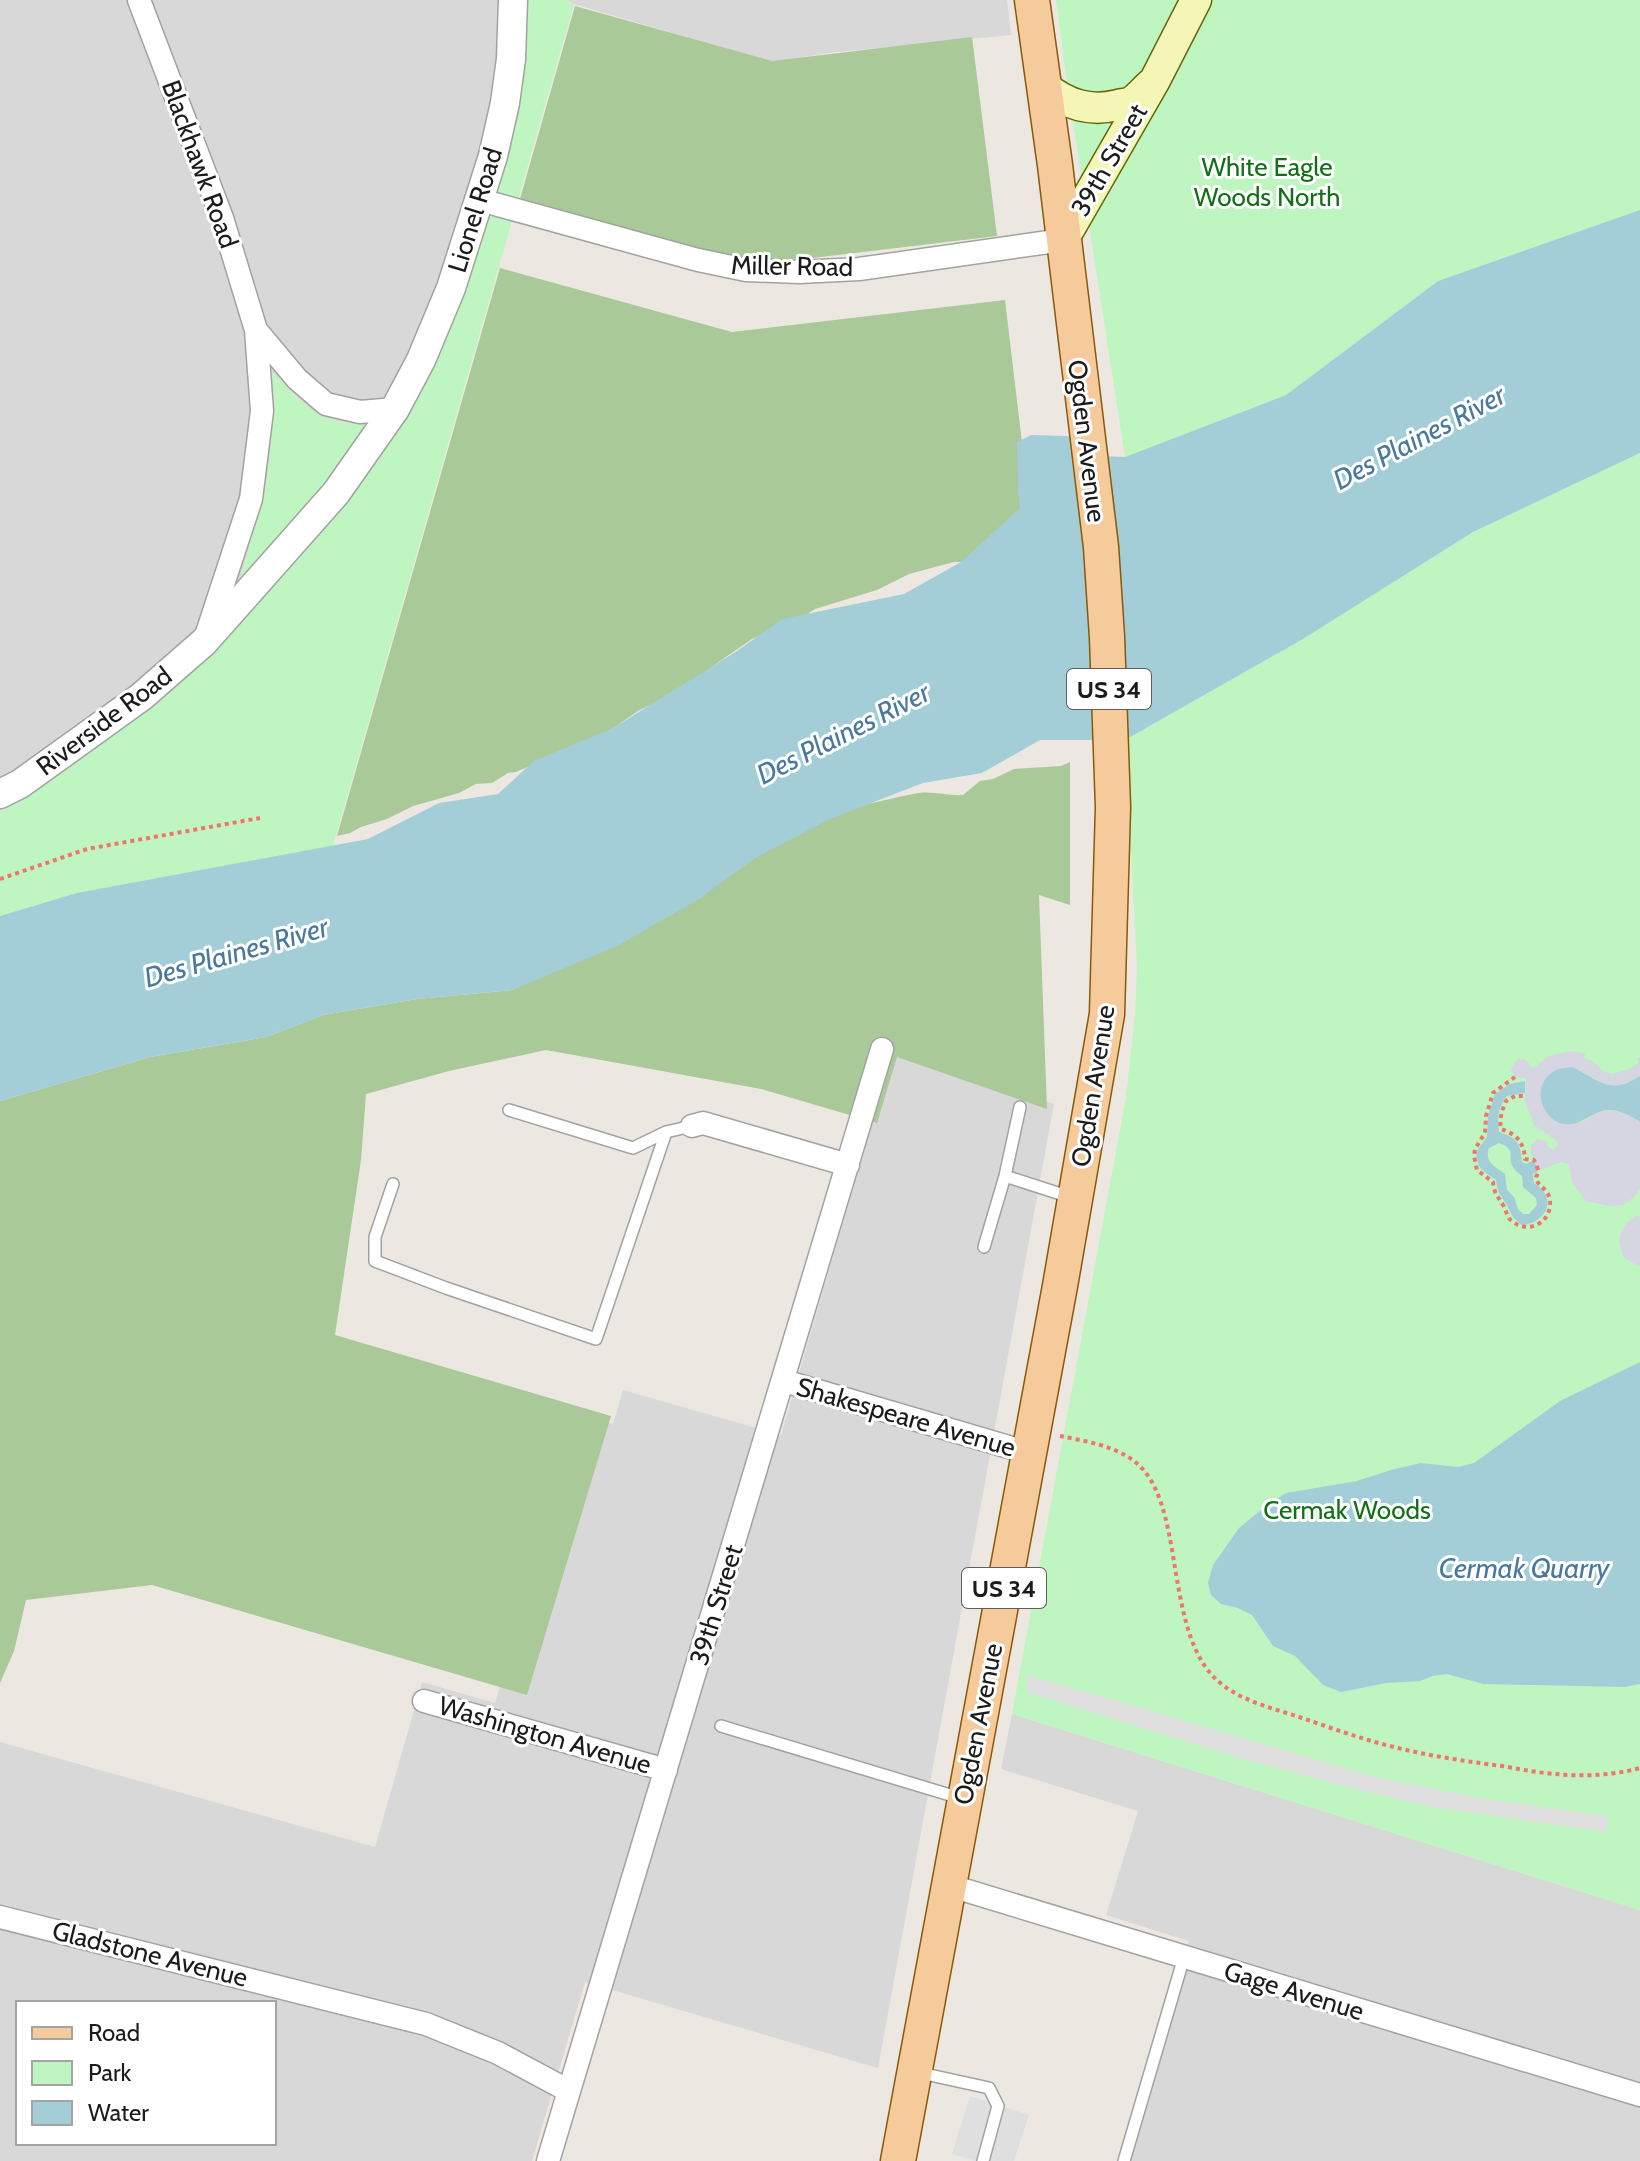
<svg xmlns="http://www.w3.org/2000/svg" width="1640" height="2161" viewBox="0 0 1640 2161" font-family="Cabin,sans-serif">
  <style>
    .residential { fill: #d9d8d8; fill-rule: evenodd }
    .forest { fill: #a9c998 }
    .park { fill: #bff5c0 }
    .parking { fill: #dfdfdf }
    .plaza { fill: #d5d6e1 }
    .water { fill: #a3ced8; fill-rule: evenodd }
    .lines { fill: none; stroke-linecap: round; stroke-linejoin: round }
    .service-casing { stroke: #a2a2a2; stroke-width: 14 }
    .minor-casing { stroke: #a2a2a2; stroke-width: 25 }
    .tertiary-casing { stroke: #a2a2a2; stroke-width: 31 }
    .secondary-casing { stroke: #63690b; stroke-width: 33 }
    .primary-casing { stroke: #895809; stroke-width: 37 }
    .path { stroke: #f1746d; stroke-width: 4; stroke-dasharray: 4 4; stroke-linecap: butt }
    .service { stroke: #fff; stroke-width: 11 }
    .minor { stroke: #fff; stroke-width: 22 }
    .tertiary { stroke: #fff; stroke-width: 28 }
    .secondary { stroke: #f5f5b6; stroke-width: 30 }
    .primary { stroke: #f5cb9c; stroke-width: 34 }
    .labels { text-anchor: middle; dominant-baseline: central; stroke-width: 6; stroke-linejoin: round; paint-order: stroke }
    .shield { fill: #fff; stroke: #5f5f5f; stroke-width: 2 }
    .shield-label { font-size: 24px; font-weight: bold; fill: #1b1b1b }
    .street-label { font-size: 26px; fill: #1b1b1b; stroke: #fff }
    .park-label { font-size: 26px; fill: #117015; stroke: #fff }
    .water-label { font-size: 28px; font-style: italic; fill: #4b789d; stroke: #fff }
  </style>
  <rect width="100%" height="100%" fill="#ece8e1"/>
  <path class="residential" d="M 0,0 L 524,0 L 525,19 L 400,422 L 356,424 L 328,419 L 310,409 L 269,370 L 266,374 L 271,433 L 268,476 L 244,566 L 219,643 L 179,684 L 143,714 L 0,812 Z
    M 567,0 L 1007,0 L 1011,35 L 828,53 L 771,62 L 574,4 Z
    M 892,1054 L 1054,1104 L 878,2068 L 585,1982 L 532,2161 L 0,2161 L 0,1742 L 375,1847 L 422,1682 L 495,1703 L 580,1414 L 613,1424 L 623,1390 L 781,1435 ZM 18,2003 L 274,2003 L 274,2143 L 18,2143 Z
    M 1012,1714 L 1640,1910 L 1640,2161 L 1125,2161 L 1189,1941 L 1106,1915 L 1138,1811 L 1001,1769 Z"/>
  <path class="forest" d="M 575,6 L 772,61 L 972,37 L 997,236 L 737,267 L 518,206 Z
    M 500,268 L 732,332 L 1005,300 L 1031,518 L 961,562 L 954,562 L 909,574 L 877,590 L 815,609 L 798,620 L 752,639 L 671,695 L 638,711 L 606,733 L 516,772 L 508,773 L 492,783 L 476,784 L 459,793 L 413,806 L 387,819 L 361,827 L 350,833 L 337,836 Z
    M 1070,762 L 1070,905 L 1039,895 L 1047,1109 L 897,1057 L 877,1123 L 761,1089 L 546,1050 L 449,1071 L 366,1094 L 361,1160 L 335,1335 L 611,1416 L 527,1695 L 152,1585 L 26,1600 L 14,1651 L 0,1683 L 0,1101 L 150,1057 L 266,1037 L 323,1015 L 417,999 L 512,990 L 639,916 L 850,806 C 873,805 896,796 919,793 C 933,791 948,796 963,795 L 980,781 L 993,779 L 1014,769 L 1061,766 Z"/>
  <path class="park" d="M 524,0 L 567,0 L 574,4 L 333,846 L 0,916 L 0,812 L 143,714 L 179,684 L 219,643 L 244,566 L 268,476 L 271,433 L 266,374 L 269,369 C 284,382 296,399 312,410 C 338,428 370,424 400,422 L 411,404 Z
    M 1056,0 L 1640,0 L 1640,210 L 1438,281 L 1286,395 L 1125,457 L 1067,83 Z
    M 1640,453 L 1640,1910 L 1012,1714 L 1126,1097 L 1135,1015 L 1137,968 L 1125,740 L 1303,639 L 1473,532 Z"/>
  <path class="parking" d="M 1028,1675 L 1379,1778 L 1480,1798 L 1608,1816 L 1606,1832 L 1433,1807 L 1355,1789 L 1250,1761 L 1026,1692 Z
    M 970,2096 L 1029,2115 L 1014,2161 L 975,2161 L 952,2154 Z"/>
  <path class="plaza" d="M 1570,1051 L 1585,1053 L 1584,1058 L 1592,1061 L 1605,1072 L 1613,1074 L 1631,1068 L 1639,1063 L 1637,1059 L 1640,1057 L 1640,1076 L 1620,1086 L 1610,1087 L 1581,1071 L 1573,1124 L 1584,1121 L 1600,1111 L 1609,1110 L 1625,1113 L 1640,1122 L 1640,1188 L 1634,1197 L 1623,1205 L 1610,1206 L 1586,1201 L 1572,1182 L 1569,1164 L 1561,1162 L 1538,1171 L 1531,1152 L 1531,1146 L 1537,1139 L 1546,1141 L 1549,1148 L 1554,1149 L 1557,1146 L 1557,1141 L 1534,1125 L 1525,1101 L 1526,1078 L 1515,1077 L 1511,1070 L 1512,1067 L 1518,1059 L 1524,1059 L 1530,1064 L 1532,1069 L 1549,1056 Z
    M 1636,1216 L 1640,1216 L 1640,1267 L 1624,1258 L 1619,1243 L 1621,1232 L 1627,1223 Z"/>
  <path class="water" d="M 1640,210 L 1640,453 L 1473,532 L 1303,639 L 1125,740 L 1040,740 L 982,773 L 923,783 L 830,819 L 755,858 L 699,899 L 617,946 L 512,990 L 417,999 L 323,1015 L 266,1037 L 150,1057 L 0,1101 L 0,916 L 77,893 L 368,839 L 439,803 L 498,794 L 534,761 L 613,728 L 737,651 L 782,619 L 904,594 L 961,562 L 1020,508 L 1018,489 L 1017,442 L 1031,435 L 1068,436 L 1100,456 L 1125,457 L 1286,395 L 1438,281 Z
    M 1572,1067 C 1600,1080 1609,1096 1640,1076 L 1640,1122 C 1629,1114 1612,1106 1599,1112 C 1586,1117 1579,1126 1564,1124 C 1543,1120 1532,1091 1549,1075 C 1555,1069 1563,1068 1572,1067 Z
    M 1525,1081 L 1525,1093 L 1507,1096 C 1498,1107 1497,1118 1499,1132 C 1517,1138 1521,1143 1522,1162 L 1526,1164 L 1534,1160 L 1538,1171 L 1533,1174 L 1534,1183 C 1536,1184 1542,1189 1544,1192 C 1555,1209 1538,1224 1522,1225 C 1511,1217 1512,1214 1506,1204 C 1500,1192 1498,1196 1496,1180 C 1482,1170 1478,1170 1476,1152 L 1487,1137 L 1488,1116 L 1495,1094 L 1510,1084 ZM 1499,1143 C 1518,1150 1506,1156 1513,1167 C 1515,1171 1519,1173 1522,1176 L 1523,1187 L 1536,1198 L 1537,1205 L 1529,1214 L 1523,1214 L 1518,1209 L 1514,1197 L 1507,1190 L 1505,1174 C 1495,1166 1484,1162 1489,1148 Z
    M 1640,1362 L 1640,1684 L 1625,1687 L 1483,1684 L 1447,1674 L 1433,1676 L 1420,1681 L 1386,1683 L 1341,1692 L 1323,1685 L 1295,1656 L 1273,1646 L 1252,1615 L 1238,1608 L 1221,1604 L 1211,1595 L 1208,1583 L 1213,1565 L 1239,1528 L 1261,1510 L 1274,1506 L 1278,1498 L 1286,1493 L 1357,1481 L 1391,1470 L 1421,1463 L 1458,1467 L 1474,1463 L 1560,1401 Z"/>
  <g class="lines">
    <defs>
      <path id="service" d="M 509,1110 L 633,1148 L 666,1132 L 692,1126
        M 1005,1176 L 1020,1107
        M 393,1184 L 375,1237 L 375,1261 L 446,1288 L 596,1339 L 666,1132
        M 984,1247 L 1005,1176 L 1070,1197
        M 721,1726 L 960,1798
        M 916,2072 L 989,2088 L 998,2106 L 983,2161
        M 1124,2161 L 1184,1957"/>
      <path id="minor" d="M 139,0 L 222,218 L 256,330 L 262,411 L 251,499 L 207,633
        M 480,200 L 698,260 L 746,270 L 799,272 L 859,269 L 1063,240
        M 256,330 L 297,379 L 326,404 L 360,412 L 395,409
        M 692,1126 L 703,1123 L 848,1165
        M 784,1381 L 1029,1453
        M 424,1701 L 666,1770
        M 948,1885 L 1640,2095
        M 0,1917 L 426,2024 L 498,2053 L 569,2091
        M 548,2161 L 882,1049"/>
      <path id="tertiary" d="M 0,794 L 20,784 L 141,697 L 204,642 L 336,493 L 395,409 L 421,360 L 451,288 L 493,156 L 505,103 L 511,59 L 513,0"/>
      <path id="secondary" d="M 1045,87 C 1068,105 1090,112 1118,105 C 1122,104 1127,104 1131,102 C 1138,98 1145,89 1151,84
        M 1063,240 L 1155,80 L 1196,0"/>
      <path id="primary" d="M 898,2161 L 1060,1286 L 1107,1014 L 1113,807 L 1107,637 L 1101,547 L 1055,165 L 1032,0"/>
    </defs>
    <use href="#service" class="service-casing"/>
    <use href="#minor" class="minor-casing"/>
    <use href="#tertiary" class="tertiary-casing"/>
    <use href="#secondary" class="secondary-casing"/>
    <use href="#primary" class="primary-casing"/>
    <path class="path" d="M 0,879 L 87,849 L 260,818
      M 1515,1077 L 1493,1093 L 1486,1116 L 1485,1133 L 1475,1149 L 1474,1156 L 1477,1170 L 1493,1182 C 1494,1194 1498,1196 1503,1205 C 1507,1211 1506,1217 1512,1221 C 1527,1234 1549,1224 1550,1205 C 1551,1188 1537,1187 1536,1178 C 1536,1176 1538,1174 1538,1172 C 1538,1169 1536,1163 1534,1160 L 1525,1159 C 1524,1143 1517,1134 1501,1129 C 1499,1119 1502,1110 1506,1101 L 1515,1096 L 1525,1096
      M 1060,1436 C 1084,1441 1113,1445 1134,1461 C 1185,1499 1164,1620 1211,1674 C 1234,1700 1270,1707 1302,1718 C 1323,1725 1344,1733 1365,1739 C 1410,1753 1456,1760 1502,1766 C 1520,1769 1538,1773 1556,1774 C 1583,1777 1614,1775 1640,1768"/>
    <use href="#service" class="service"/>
    <use href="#minor" class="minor"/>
    <use href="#tertiary" class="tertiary"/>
    <use href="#secondary" class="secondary"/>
    <use href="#primary" class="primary"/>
  </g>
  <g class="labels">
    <g class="shield">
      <rect x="1067" y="669" width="84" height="40" rx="6"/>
      <rect x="962" y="1568" width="84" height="40" rx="6"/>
    </g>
    <g class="shield-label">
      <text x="1109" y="689">US 34</text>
      <text x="1004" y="1588">US 34</text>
    </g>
    <g class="street-label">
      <text transform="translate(1109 160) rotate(-60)">39th Street</text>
      <text transform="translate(200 164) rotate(70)">Blackhawk Road</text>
      <text transform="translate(475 210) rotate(-73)">Lionel Road</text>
      <text transform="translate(792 266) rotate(1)">Miller Road</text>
      <text transform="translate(1087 441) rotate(83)">Ogden Avenue</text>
      <text transform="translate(104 721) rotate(-37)">Riverside Road</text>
      <text transform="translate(1093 1086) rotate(-81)">Ogden Avenue</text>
      <text transform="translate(906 1417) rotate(16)">Shakespeare Avenue</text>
      <text transform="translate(716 1605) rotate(-73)">39th Street</text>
      <text transform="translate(978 1724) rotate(-79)">Ogden Avenue</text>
      <text transform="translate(545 1735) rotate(16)">Washington Avenue</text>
      <text transform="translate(150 1954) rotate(14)">Gladstone Avenue</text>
      <text transform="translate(1294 1991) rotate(17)">Gage Avenue</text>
    </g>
    <g class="park-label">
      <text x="1267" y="167">White Eagle<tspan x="1267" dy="30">Woods North</tspan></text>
      <text x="1347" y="1510">Cermak Woods</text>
    </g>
    <g class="water-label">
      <text transform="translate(1419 437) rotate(-28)">Des Plaines River</text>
      <text transform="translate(843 733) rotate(-27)">Des Plaines River</text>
      <text transform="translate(236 952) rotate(-16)">Des Plaines River</text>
      <text x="1524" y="1568">Cermak Quarry</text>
    </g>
  </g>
  <rect x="16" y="2001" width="260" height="144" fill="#ffffff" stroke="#a4a4a4" stroke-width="2"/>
  <rect x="32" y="2027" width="40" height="12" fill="#f5cb9c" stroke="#a4a4a4" stroke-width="2"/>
  <text x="88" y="2041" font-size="24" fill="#1b1b1b">Road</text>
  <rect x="32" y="2061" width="40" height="24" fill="#bff5c0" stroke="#a4a4a4" stroke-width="2"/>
  <text x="88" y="2081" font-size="24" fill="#1b1b1b">Park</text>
  <rect x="32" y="2101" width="40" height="24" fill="#a3ced8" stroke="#a4a4a4" stroke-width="2"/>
  <text x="88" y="2121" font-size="24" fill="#1b1b1b">Water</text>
</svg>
